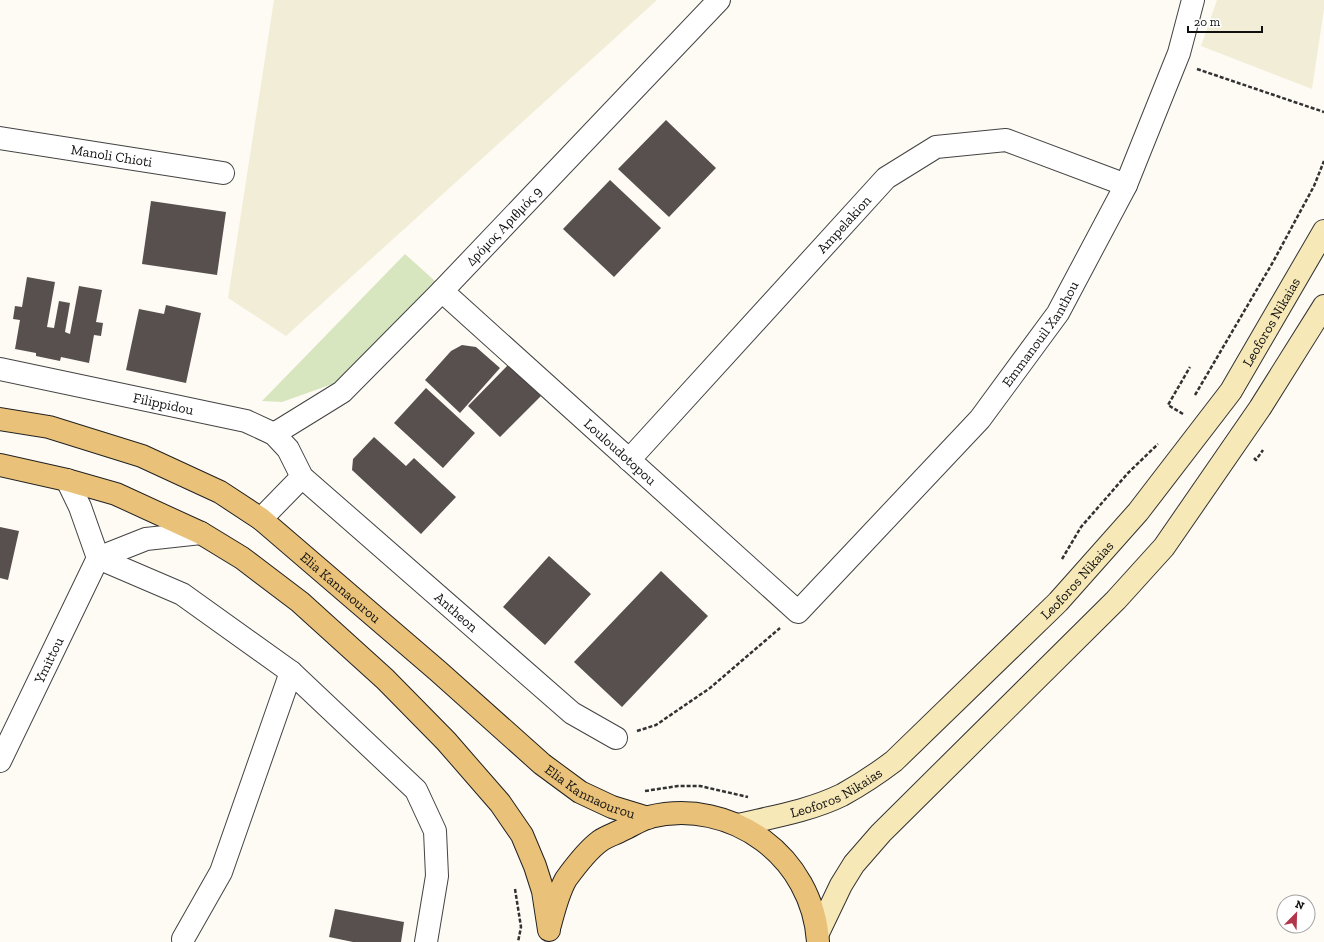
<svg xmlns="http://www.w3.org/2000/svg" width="1324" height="942" viewBox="0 0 1324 942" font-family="'Zilla Slab',serif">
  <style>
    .farmland { fill: #f2edd6 }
    .green { fill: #d8e6c0 }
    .building { fill: #58504e }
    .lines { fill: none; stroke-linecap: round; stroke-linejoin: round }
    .street-casing { stroke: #434343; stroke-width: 24 }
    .secondary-casing { stroke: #323232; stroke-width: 24 }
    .primary-casing { stroke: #212121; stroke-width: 24 }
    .path { stroke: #323232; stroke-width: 2.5; stroke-dasharray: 4 2; stroke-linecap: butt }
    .street { stroke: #fff; stroke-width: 22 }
    .secondary { stroke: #f7e8b7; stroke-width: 22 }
    .primary { stroke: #eac178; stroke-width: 22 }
    .labels { text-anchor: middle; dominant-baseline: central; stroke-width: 4; stroke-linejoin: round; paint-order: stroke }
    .street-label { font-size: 14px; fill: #101010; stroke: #fff }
  </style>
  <rect width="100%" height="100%" fill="#fefbf4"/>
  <path class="farmland" d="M 274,0 L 657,0 L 286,336 L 228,298 Z
    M 1217,0 L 1324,0 L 1324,9 L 1312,89 L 1201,46 Z"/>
  <path class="green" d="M 405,254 L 435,281 L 338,382 L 282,402 L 262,401 Z"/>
  <path class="building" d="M 666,120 L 716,168 L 669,217 L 618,169 Z
    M 610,180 L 661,228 L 614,277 L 563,229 Z
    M 151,201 L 226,212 L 217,275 L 142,264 Z
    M 27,277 L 55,282 L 47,327 L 54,328 L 59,301 L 70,303 L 65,332 L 70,334 L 79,286 L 102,290 L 96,322 L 103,323 L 101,336 L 94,335 L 89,363 L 61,357 L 60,361 L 36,356 L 36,353 L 15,349 L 20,320 L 13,319 L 15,306 L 22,307 Z
    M 166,305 L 201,313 L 186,383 L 126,370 L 139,309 L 164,314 Z
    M 462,345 L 476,347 L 500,368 L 460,413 L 425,380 L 451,351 Z
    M 509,364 L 541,396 L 500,437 L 468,406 Z
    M 426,388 L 475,433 L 443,468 L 394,423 Z
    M 374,437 L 406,466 L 414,458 L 456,497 L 421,534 L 352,470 L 353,459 Z
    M 0,527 L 19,531 L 8,580 L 0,578 Z
    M 549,556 L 591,594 L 545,645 L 503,607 Z
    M 661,571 L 708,616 L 622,707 L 574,662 Z
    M 335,909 L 404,922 L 401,942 L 353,942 L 329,937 Z"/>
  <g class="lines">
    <defs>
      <g id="street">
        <path id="s1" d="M 0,138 L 223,173"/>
        <path id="s2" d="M 442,291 L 798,612 L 980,419 L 1058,313 L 1126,185 L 1179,53 L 1193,0"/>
        <path id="s3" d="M 0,369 L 246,421 L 274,434 L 288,449 L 302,477 L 572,713 L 616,738"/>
        <path id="s4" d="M 274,434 L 342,392 L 442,291 L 719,0"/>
        <path id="s5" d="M 629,460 L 886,178 L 936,147 L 1006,140 L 1126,185"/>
        <path d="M 67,480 L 80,507 L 98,558"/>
        <path d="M 261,519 L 302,477"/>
        <path d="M 98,558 L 182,594 L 291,672 L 416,790 L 435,831 L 437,876 L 426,942"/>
        <path id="s6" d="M 0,761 L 98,558 L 146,539 L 201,533"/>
        <path d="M 183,939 L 221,872 L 291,672"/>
      </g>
      <g id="secondary">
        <path id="s7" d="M 738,825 C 772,817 809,811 842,795 C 860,785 877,774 894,761 L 1058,602 L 1138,512 L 1231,391 L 1324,231"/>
        <path d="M 818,933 L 841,885 L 854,864 L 881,833 L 1116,600 L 1164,547 L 1260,408 L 1324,306"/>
      </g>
      <g id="primary">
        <path id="s8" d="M 0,419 L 49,427 L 142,456 L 220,492 L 261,519 L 438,671 L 542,764 L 580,792 L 612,807 L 648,818"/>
        <path d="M 0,465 L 67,480 L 116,494 L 201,533 L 242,558 L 300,602 L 385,679 L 446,741 L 500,803 L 522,835 L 535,866 L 543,891 L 549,930"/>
        <path d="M 550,925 C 554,910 558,893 566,879 C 574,868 589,849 600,841 C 607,836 615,834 622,830 C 631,826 640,820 649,817 C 732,797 813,857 818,942"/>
      </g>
    </defs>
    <use href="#street" class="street-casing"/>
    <use href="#secondary" class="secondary-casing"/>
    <use href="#primary" class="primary-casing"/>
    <path class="path" d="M 1197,69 L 1324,112
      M 1195,395 L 1273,262 L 1314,186 L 1324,161
      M 1183,414 L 1168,405 L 1190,367
      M 1254,458 L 1256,460 L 1263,450
      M 1062,559 L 1081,527 L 1128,473 L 1158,444
      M 637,731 L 656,725 L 710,688 L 780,628
      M 645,791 L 678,786 L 700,786 L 748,797
      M 515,889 L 521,927 L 518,942"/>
    <use href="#street" class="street"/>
    <use href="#secondary" class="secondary"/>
    <use href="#primary" class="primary"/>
  </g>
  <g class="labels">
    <g class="street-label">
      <text stroke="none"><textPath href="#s1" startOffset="113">Manoli Chioti</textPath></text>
      <text stroke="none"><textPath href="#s5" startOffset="319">Ampelakion</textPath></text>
      <text stroke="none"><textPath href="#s4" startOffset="312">Δρόμος Αριθμός 9</textPath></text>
      <text stroke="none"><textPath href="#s7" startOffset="752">Leoforos Nikaias</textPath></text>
      <text stroke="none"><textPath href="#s2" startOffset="849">Emmanouil Xanthou</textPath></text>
      <text stroke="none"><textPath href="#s3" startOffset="167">Filippidou</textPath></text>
      <text stroke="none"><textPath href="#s2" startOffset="240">Louloudotopou</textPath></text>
      <text stroke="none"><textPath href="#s7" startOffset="428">Leoforos Nikaias</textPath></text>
      <text stroke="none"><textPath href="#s8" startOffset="387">Elia Kannaourou</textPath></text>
      <text stroke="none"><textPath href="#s3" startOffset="539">Antheon</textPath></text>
      <text stroke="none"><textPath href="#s6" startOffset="112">Ymittou</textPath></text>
      <text stroke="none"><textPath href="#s8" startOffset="711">Elia Kannaourou</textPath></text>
      <text stroke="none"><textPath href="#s7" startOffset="104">Leoforos Nikaias</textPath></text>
    </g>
  </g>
  <g transform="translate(1296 914) rotate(23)"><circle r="19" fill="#ffffff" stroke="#9f9f9f"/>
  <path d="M0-3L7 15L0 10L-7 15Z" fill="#b2364a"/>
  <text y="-6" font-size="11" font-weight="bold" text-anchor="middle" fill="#101010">N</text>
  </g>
  <path d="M1188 26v6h74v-6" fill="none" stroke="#101010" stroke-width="2"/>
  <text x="1194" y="26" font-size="12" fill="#101010" stroke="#ffffff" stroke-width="3" paint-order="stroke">20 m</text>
</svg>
